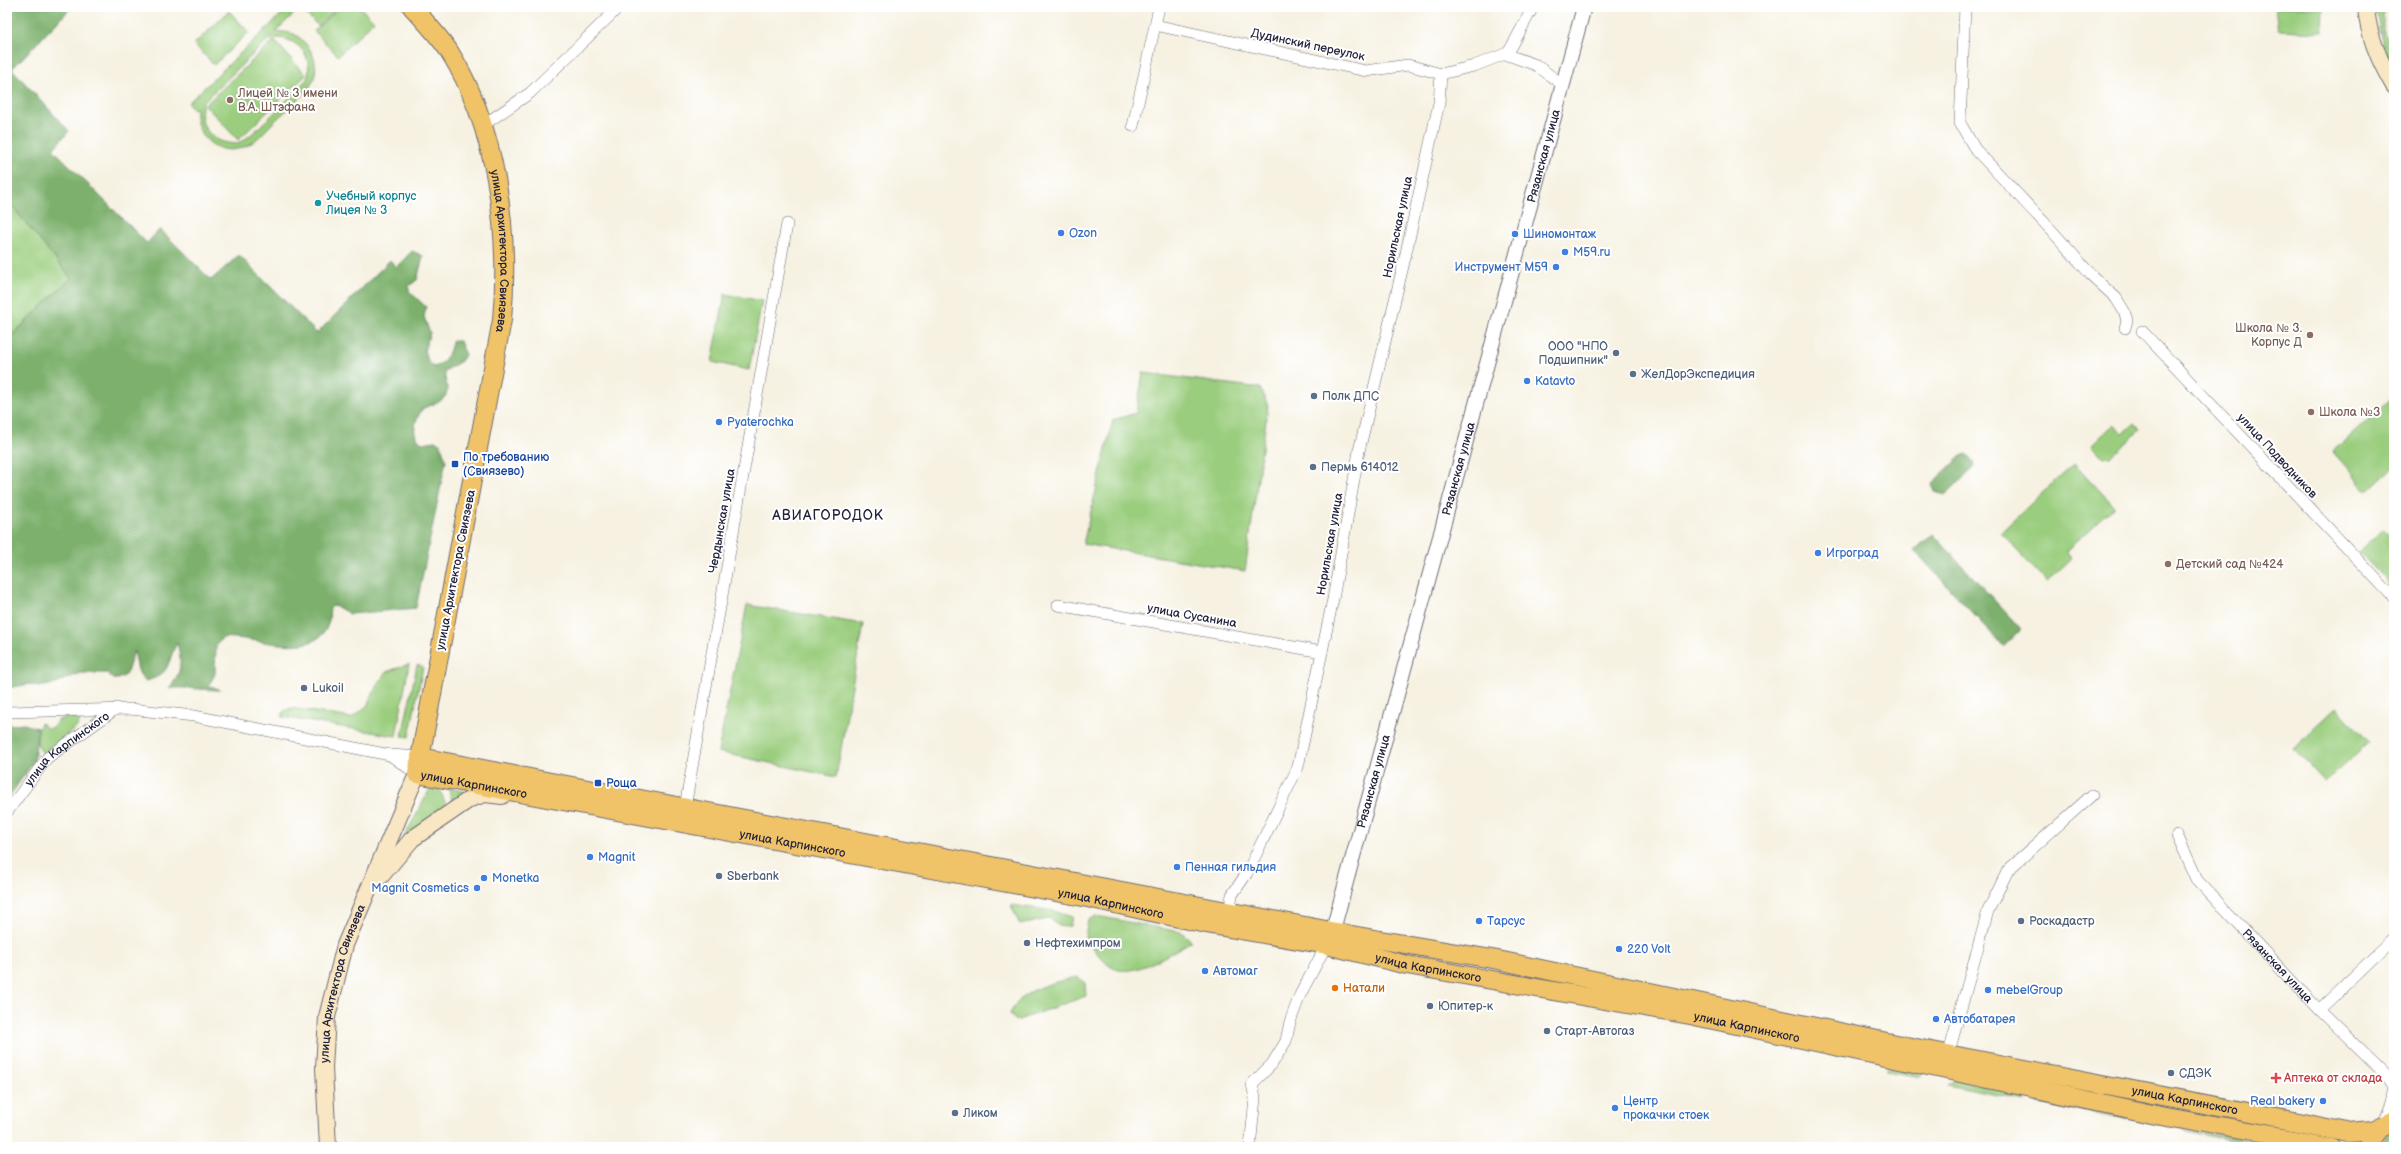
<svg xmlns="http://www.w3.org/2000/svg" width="2401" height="1154" viewBox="0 0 2401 1154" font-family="'Balsamiq Sans',sans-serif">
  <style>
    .green { fill: #9acd7d; stroke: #5e785c; fill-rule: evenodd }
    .forest { fill: #7bb06c; stroke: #4e6954 }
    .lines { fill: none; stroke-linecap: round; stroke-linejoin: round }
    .minor-casing { stroke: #6c6a75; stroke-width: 12 }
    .tertiary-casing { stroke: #6c6a75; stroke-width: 16 }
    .secondary-casing { stroke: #6c6a75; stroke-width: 18 }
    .primary-casing { stroke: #6c6a75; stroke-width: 20 }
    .minor { stroke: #fff; stroke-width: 11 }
    .tertiary { stroke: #fff; stroke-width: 14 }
    .secondary { stroke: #f9e7c3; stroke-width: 16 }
    .primary { stroke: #f0c369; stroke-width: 18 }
    .education-dot { fill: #8d6e63; stroke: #fff; stroke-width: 1.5 }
    .culture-dot { fill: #0f9aa8; stroke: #fff; stroke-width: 1.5 }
    .shop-dot { fill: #3f7fe0; stroke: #fff; stroke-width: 1.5 }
    .service-dot { fill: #5c6f8a; stroke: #fff; stroke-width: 1.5 }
    .transit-dot { fill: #1a4fb4; stroke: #fff; stroke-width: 1.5 }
    .food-dot { fill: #e8710a; stroke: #fff; stroke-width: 1.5 }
    .health-dot { fill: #e0444e; stroke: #fff; stroke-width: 1.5 }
    .labels { text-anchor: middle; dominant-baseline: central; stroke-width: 4; stroke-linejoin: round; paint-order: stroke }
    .street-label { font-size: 12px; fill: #22223b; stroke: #fff }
    .education-label { font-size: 12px; fill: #785e54; stroke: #fff; text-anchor: start }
    .culture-label { font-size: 12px; fill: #0d838f; stroke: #fff; text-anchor: start }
    .shop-label { font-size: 12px; fill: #366cbe; stroke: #fff; text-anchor: start }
    .service-label { font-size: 12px; fill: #4e5e75; stroke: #fff; text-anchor: start }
    .transit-label { font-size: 12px; fill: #164399; stroke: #fff; text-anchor: start }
    .food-label { font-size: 12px; fill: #c56008; stroke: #fff; text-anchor: start }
    .health-label { font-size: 12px; fill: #be3a42; stroke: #fff; text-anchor: start }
    .quarter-label { font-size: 14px; letter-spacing: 1px; fill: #22223b; stroke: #fff }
  </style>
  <rect width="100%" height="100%" fill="#fff"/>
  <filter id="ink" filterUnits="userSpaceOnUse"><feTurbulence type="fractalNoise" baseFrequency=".025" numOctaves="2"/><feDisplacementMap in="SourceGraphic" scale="8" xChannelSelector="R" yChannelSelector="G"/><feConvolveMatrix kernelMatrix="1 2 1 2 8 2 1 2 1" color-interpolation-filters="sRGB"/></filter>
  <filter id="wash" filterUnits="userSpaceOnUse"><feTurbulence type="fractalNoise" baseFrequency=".012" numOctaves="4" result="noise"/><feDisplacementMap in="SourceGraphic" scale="16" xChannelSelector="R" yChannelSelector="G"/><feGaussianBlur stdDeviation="0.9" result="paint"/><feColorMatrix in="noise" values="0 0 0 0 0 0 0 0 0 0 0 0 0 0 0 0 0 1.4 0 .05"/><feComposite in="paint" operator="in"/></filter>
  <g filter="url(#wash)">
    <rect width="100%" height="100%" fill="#f6f1e1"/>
    <path class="green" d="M 289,7 L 301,7 L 276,31 C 282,32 288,32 294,34 C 310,43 322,65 312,83 C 304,97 287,109 276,120 C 266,129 256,143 244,147 C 217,158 193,135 196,108 L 193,109 L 188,103 ZM 276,38 C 298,38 314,57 307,79 C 295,91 253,137 240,142 C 230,146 216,141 209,133 C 201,125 200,113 203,102 L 268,40 Z
      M 304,7 L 338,7 L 318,26 L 301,9 Z
      M 340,7 L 360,7 L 374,21 L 338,56 L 314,31 Z
      M 2275,7 L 2323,7 L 2322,32 L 2278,30 Z
      M 2375,7 L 2383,7 L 2383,33 C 2389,39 2397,49 2392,58 L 2388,58 L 2383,46 Z
      M 229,11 L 249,32 L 214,65 L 194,44 Z
      M 274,40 L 306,75 L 238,140 L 205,105 Z
      M 7,200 L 71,278 L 7,340 Z
      M 725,294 L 762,301 L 749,370 L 712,362 Z
      M 1143,373 L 1260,388 L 1268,406 L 1245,571 L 1083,544 L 1113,420 L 1136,413 Z
      M 2394,396 L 2394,467 L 2368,491 L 2333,452 Z
      M 2135,423 L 2140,429 L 2111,457 L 2104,458 L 2092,445 L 2113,425 L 2123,434 Z
      M 2074,463 L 2114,506 L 2066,551 L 2072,558 L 2047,582 L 2000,533 Z
      M 2383,529 L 2394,541 L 2394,589 L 2359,552 Z
      M 747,605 L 863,624 L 836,777 L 718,752 Z
      M 409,664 L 396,736 L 282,717 L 284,711 L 291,708 L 352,718 L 367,706 L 376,687 L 386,672 Z
      M 417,665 L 423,667 L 409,737 L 402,736 Z
      M 2337,707 L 2369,742 L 2325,782 L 2293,748 Z
      M 75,716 L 82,717 L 76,728 L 43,753 C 34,744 37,733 41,723 L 47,728 L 52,728 L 58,720 Z
      M 438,786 L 448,809 L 403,839 L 431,787 Z
      M 448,788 L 466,792 L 454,806 Z
      M 1011,905 L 1054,911 L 1072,917 L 1070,926 C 1060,928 1057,926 1051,918 L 1020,925 Z
      M 1096,916 L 1181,932 L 1192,941 C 1173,951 1137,977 1115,969 C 1103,964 1092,946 1085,937 L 1088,920 Z
      M 1078,977 L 1085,983 L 1086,996 L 1016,1021 L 1010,1014 C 1022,988 1051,983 1078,977 Z
      M 1892,1067 L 1918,1071 L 1921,1077 L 1887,1071 L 1886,1069 Z
      M 1955,1080 L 2022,1095 L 2025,1101 L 1948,1085 Z
      M 2043,1100 L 2125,1117 L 2127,1119 L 2038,1103 Z
      M 2174,1127 L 2258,1141 L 2259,1143 L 2258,1146 Z
      M 2394,1130 L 2394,1147 L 2380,1147 L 2388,1134 Z"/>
    <path class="forest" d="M 7,7 L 66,7 L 69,10 L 12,69 L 69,131 L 53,149 L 147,243 L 160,229 L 211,280 L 239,255 L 317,333 L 390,260 L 396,267 L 412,251 L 423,256 L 417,280 L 409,286 L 409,291 L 426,307 L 424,317 L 430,333 L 424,351 L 429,363 L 434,367 C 445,364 451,351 452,341 L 460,341 L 465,355 L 461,361 L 445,371 C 444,376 446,381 447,386 C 450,402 431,404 422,409 C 416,420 409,434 422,443 L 435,441 L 440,443 L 446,460 L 416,608 L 350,614 L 334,605 L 330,608 C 329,613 330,619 328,624 C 316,663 249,634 222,638 L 216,646 L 215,674 L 209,685 L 220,690 C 203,690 187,687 169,688 C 182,674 182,661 177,643 C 166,663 172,674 146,681 C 136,675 137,661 134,651 L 126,675 L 118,679 L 113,679 L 108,673 L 81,673 L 50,685 L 38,687 L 30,684 L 7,688 L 7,340 L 71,278 L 7,200 Z
      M 1967,454 L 1974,461 L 1975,467 L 1945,495 L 1935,492 L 1932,483 L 1961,456 Z
      M 1933,534 L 2021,629 L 2003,646 L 1915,551 Z
      M 24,724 L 38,728 L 34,761 L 7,800 L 7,725 Z"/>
  </g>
  <g filter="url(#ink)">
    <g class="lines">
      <defs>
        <g id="minor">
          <path d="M 1965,7 L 1960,123 L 1975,149 L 2053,232 L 2091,275 L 2116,298 L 2124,311 L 2127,320 L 2125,328"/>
          <path d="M 1155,25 L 1366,71 L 1408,65 L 1441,74 L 1474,66 L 1505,54 L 1536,65 L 1563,85"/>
          <path d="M 1505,54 L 1511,48 L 1533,7"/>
          <path d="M 482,126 L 530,93 L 619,7"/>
          <path d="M 1133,126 L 1159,7"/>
          <path d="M 2142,331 L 2394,598"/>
          <path d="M 1058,605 L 1322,652"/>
          <path d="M 7,712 L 130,709 L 194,716 L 390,755 L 417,774"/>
          <path d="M 390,755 L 420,757"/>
          <path id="s1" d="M 7,812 L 47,758 L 117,708"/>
          <path d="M 684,813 L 787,224"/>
          <path id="s2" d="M 2177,835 L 2198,881 L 2319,1010 L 2390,1079 L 2394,1085"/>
          <path d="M 1229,912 L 1232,895 L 1247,873 L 1298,767 L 1333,599 L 1359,451 L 1404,262 L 1439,103 L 1441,74"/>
          <path d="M 2319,1010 L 2394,938"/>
          <path d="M 1947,1059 L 1988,911 L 2008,870 L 2092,795"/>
          <path d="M 2382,1126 L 2392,1102 L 2394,1091"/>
          <path d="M 1250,1147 L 1255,1098 L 1252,1084 L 1272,1064 L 1286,1041 L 1290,1022 L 1300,995 L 1329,940"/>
        </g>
        <g id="tertiary">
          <path id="s3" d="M 1333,930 L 1584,7"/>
        </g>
        <g id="secondary">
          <path d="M 2366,7 C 2368,36 2379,61 2394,86"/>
          <path d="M 381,876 L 412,839 L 470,799 L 485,794 L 502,796"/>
          <path id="s4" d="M 328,1147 L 324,1068 L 327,1017 L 345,945 L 417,774"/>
        </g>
        <g id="primary">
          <path id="s5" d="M 412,7 C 425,21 438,35 449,51 C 497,127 510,233 502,320 L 417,774 L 1083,897 L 1206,924 L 1327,945 L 1407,965 L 1690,1015 L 2171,1118 L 2331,1147"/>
          <path id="s6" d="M 420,757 L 1357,936 L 1498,960 L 1906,1046 L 2348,1132 L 2373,1130 L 2394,1120"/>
          <path d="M 2369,1147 L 2373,1137 L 2381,1127"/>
        </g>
      </defs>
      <use href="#minor" class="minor-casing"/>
      <use href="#tertiary" class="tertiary-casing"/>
      <use href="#secondary" class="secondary-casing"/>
      <use href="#primary" class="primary-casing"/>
      <use href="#minor" class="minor"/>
      <use href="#tertiary" class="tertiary"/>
      <use href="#secondary" class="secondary"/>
      <use href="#primary" class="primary"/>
    </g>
  </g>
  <g class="education-dot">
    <circle cx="230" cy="100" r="4"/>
    <circle cx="2310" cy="335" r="4"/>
    <circle cx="2311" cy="412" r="4"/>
    <circle cx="2168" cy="564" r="4"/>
  </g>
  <circle class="culture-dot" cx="318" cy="203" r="4"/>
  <g class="shop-dot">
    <circle cx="1061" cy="233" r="4"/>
    <circle cx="1515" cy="234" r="4"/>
    <circle cx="1565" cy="252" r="4"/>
    <circle cx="1556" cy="267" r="4"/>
    <circle cx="1527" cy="381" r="4"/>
    <circle cx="719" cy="422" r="4"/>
    <circle cx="1818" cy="553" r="4"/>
    <circle cx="590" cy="857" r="4"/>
    <circle cx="1177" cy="867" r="4"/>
    <circle cx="484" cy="878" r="4"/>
    <circle cx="477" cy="888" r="4"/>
    <circle cx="1479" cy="921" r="4"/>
    <circle cx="1619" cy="949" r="4"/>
    <circle cx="1205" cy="971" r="4"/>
    <circle cx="1988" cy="990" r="4"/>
    <circle cx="1936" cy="1019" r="4"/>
    <circle cx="2323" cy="1101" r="4"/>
    <circle cx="1615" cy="1108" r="4"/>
  </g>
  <g class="service-dot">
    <circle cx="1616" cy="353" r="4"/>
    <circle cx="1633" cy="374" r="4"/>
    <circle cx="1314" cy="396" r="4"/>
    <circle cx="1313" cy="467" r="4"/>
    <circle cx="304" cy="688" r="4"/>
    <circle cx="719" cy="876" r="4"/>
    <circle cx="2021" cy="921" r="4"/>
    <circle cx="1027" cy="943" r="4"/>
    <circle cx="1430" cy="1006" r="4"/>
    <circle cx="1547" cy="1031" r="4"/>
    <circle cx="2171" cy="1073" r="4"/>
    <circle cx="955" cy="1113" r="4"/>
  </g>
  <g class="transit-dot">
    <rect x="451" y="460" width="8" height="8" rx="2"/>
    <rect x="594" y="779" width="8" height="8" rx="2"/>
  </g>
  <circle class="food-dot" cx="1335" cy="988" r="4"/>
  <path class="health-dot" d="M2274 1072h4v4h4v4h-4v4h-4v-4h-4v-4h4z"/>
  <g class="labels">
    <g class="street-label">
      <text transform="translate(1308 45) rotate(12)">Дудинский переулок</text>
      <text stroke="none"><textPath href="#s3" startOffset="802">Рязанская улица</textPath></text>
      <text transform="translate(1398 227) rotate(-78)">Норильская улица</text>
      <text stroke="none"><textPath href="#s5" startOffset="267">улица Архитектора Свиязева</textPath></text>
      <text transform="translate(2277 456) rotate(47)">улица Подводников</text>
      <text stroke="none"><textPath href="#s3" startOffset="478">Рязанская улица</textPath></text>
      <text transform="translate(722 521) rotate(-80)">Чердынская улица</text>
      <text transform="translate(1330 544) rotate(-80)">Норильская улица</text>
      <text transform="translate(456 570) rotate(-79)">улица Архитектора Свиязева</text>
      <text transform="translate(1192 616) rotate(10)">улица Сусанина</text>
      <text stroke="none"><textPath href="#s1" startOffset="88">улица Карпинского</textPath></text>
      <text stroke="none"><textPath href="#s3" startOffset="154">Рязанская улица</textPath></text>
      <text stroke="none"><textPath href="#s5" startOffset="856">улица Карпинского</textPath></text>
      <text stroke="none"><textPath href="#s5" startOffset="1180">улица Карпинского</textPath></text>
      <text stroke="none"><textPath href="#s5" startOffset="1504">улица Карпинского</textPath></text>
      <text stroke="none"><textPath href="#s2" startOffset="167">Рязанская улица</textPath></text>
      <text stroke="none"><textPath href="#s5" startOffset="1828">улица Карпинского</textPath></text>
      <text stroke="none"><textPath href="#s4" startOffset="166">улица Архитектора Свиязева</textPath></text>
      <text stroke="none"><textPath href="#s5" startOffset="2152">улица Карпинского</textPath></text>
      <text stroke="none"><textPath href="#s6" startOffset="1798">улица Карпинского</textPath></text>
    </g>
    <g class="education-label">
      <text x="238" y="93">Лицей № 3 имени<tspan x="238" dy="14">В.А. Штэфана</tspan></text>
      <text x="2302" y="328" text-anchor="end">Школа № 3.<tspan x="2302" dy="14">Корпус Д</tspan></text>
      <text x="2319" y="412">Школа №3</text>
      <text x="2176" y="564">Детский сад №424</text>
    </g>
    <g class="culture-label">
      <text x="326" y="196">Учебный корпус<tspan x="326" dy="14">Лицея № 3</tspan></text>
    </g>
    <g class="shop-label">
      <text x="1069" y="233">Ozon</text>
      <text x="1523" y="234">Шиномонтаж</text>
      <text x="1573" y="252">M59.ru</text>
      <text x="1548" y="267" text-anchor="end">Инструмент М59</text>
      <text x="1535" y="381">Katavto</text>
      <text x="727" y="422">Pyaterochka</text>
      <text x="1826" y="553">Игроград</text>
      <text x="598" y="857">Magnit</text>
      <text x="1185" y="867">Пенная гильдия</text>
      <text x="492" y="878">Monetka</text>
      <text x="469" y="888" text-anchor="end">Magnit Cosmetics</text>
      <text x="1487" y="921">Тарсус</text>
      <text x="1627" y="949">220 Volt</text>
      <text x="1213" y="971">Автомаг</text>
      <text x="1996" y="990">mebelGroup</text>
      <text x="1944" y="1019">Автобатарея</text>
      <text x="1623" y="1101">Центр<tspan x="1623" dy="14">прокачки стоек</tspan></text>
      <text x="2315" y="1101" text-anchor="end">Real bakery</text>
    </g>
    <g class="service-label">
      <text x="1608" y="346" text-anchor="end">ООО "НПО<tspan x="1608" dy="14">Подшипник"</tspan></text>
      <text x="1641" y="374">ЖелДорЭкспедиция</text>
      <text x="1322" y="396">Полк ДПС</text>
      <text x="1321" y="467">Пермь 614012</text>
      <text x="312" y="688">Lukoil</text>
      <text x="727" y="876">Sberbank</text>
      <text x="2029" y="921">Роскадастр</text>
      <text x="1035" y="943">Нефтехимпром</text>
      <text x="1438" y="1006">Юпитер-к</text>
      <text x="1555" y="1031">Старт-Автогаз</text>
      <text x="2179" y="1073">СДЭК</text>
      <text x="963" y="1113">Ликом</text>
    </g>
    <g class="transit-label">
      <text x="463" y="457">По требованию<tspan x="463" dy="14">(Свиязево)</tspan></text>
      <text x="606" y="783">Роща</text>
    </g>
    <g class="food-label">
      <text x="1343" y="988">Натали</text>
    </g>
    <g class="health-label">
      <text x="2284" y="1078">Аптека от склада</text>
    </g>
    <g class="quarter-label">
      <text x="828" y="515">АВИАГОРОДОК</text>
    </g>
  </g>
  <rect width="2401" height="1154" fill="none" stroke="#fff" stroke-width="24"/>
</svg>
